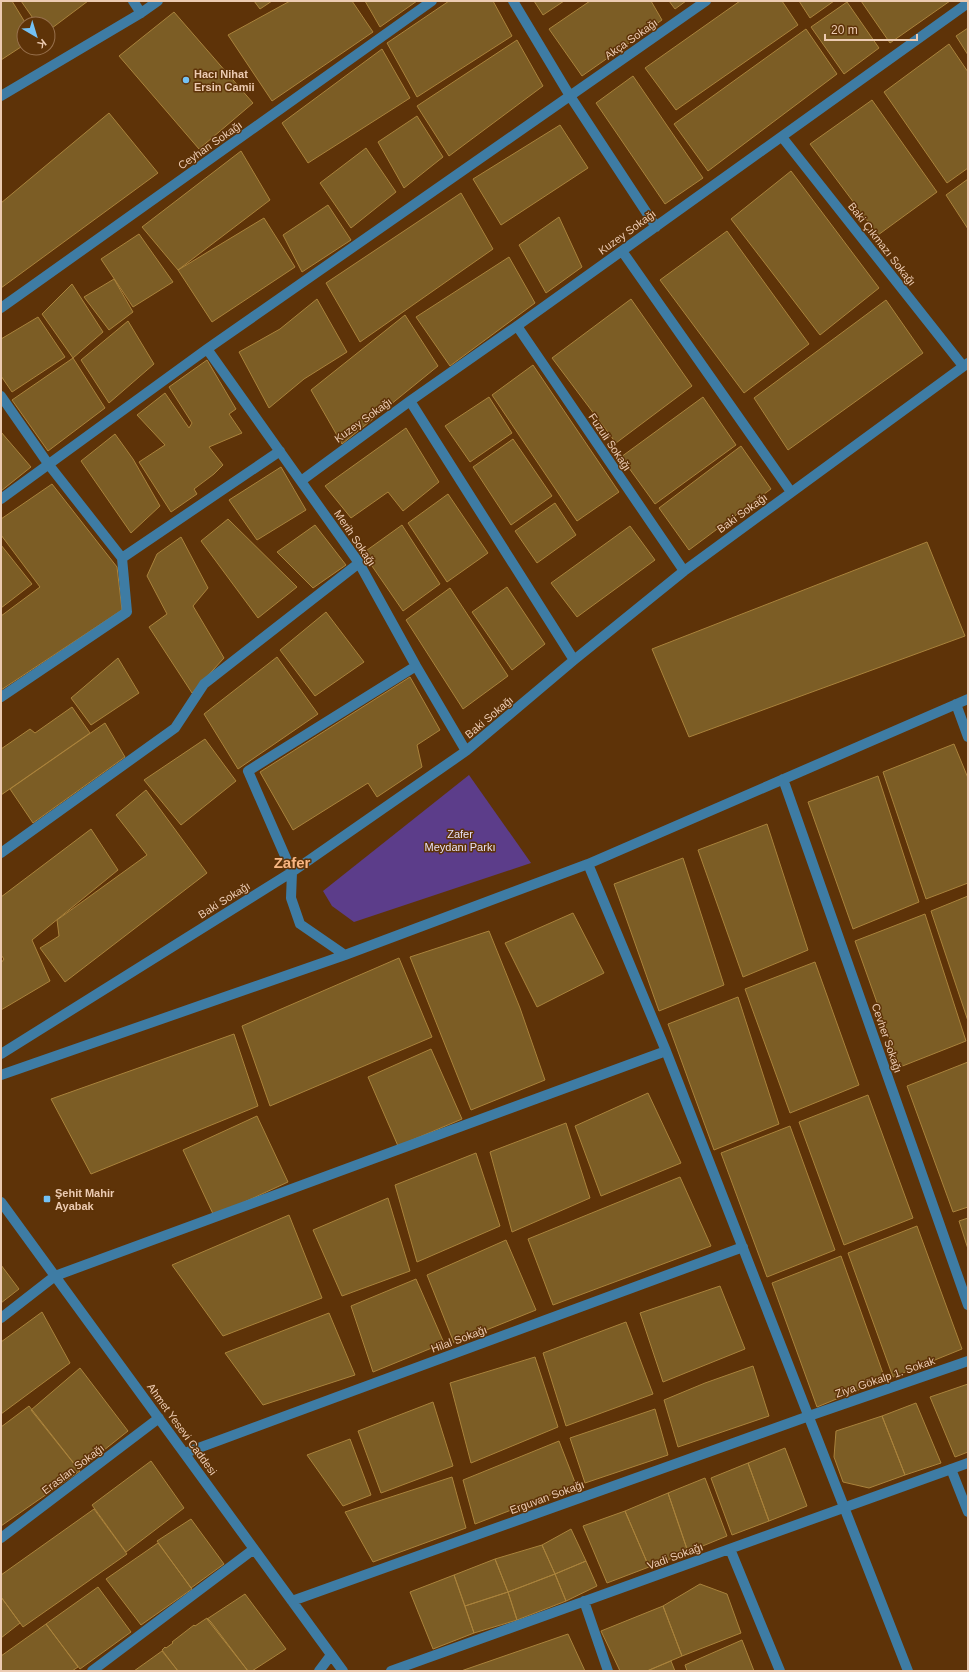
<svg xmlns="http://www.w3.org/2000/svg" width="969" height="1672" viewBox="0 0 969 1672" font-family="Arial,sans-serif">
  <style>
    .green { fill: #5c3d8a }
    .building { fill: #7c5d25; stroke: #aa833c }
    .lines { fill: none; stroke-linecap: round; stroke-linejoin: round }
    .minor { stroke: #3e7ca4; stroke-width: 10 }
    .poi-dot { fill: #73c1f5; stroke: #5e3308; stroke-width: 1.5 }
    .labels { text-anchor: middle; dominant-baseline: central; stroke-width: 3; stroke-linejoin: round; paint-order: stroke }
    .street-label { font-size: 11px; fill: #eccbb2; stroke: #5e3308 }
    .poi-label { font-size: 11px; font-weight: bold; fill: #eccbb2; stroke: #5e3308; text-anchor: start }
    .park-label { font-size: 11px; fill: #e6dff7; stroke: #5e3308 }
    .district-label { font-size: 15px; font-weight: bold; fill: #f7b682; stroke: #5e3308 }
  </style>
  <rect width="100%" height="100%" fill="#5e3308"/>
  <path class="green" d="M 469,775 L 531,863 L 354,922 L 332,906 L 323,891 Z"/>
  <path class="building" d="M 1,1 L 12,1 L 26,24 L 24,24 L 24,45 L 1,60 Z
    M 21,1 L 88,1 L 48,31 L 48,24 L 37,24 Z
    M 254,1 L 272,1 L 260,9 Z
    M 290,1 L 352,1 L 373,32 L 272,101 L 228,35 Z
    M 365,1 L 417,1 L 380,27 Z
    M 449,1 L 493,1 L 512,36 L 417,97 L 387,43 Z
    M 534,1 L 564,1 L 543,15 Z
    M 590,1 L 651,1 L 662,20 L 582,76 L 549,29 Z
    M 669,1 L 686,1 L 675,9 Z
    M 740,1 L 782,1 L 798,25 L 676,110 L 645,68 Z
    M 799,1 L 834,1 L 810,18 Z
    M 861,1 L 950,1 L 890,43 Z
    M 847,2 L 879,48 L 844,74 L 811,27 Z
    M 174,12 L 253,103 L 199,149 L 119,56 Z
    M 968,28 L 968,55 L 956,36 Z
    M 806,29 L 837,74 L 708,171 L 674,124 Z
    M 517,40 L 543,86 L 449,156 L 417,106 Z
    M 949,44 L 968,72 L 968,168 L 947,183 L 884,92 Z
    M 382,49 L 410,98 L 308,163 L 282,123 Z
    M 633,76 L 703,178 L 665,204 L 596,103 Z
    M 872,100 L 937,192 L 878,235 L 810,144 Z
    M 109,113 L 158,173 L 1,288 L 1,203 Z
    M 417,116 L 443,157 L 404,188 L 378,142 Z
    M 560,125 L 588,168 L 501,225 L 473,179 Z
    M 366,148 L 396,192 L 351,228 L 320,183 Z
    M 241,151 L 270,200 L 178,270 L 142,227 Z
    M 791,171 L 879,288 L 820,335 L 731,219 Z
    M 968,179 L 968,229 L 946,195 Z
    M 461,193 L 493,249 L 360,342 L 326,283 Z
    M 328,205 L 351,240 L 302,272 L 283,235 Z
    M 559,217 L 582,267 L 546,293 L 519,245 Z
    M 264,218 L 295,267 L 212,322 L 178,270 Z
    M 727,231 L 809,344 L 744,393 L 660,280 Z
    M 139,234 L 173,282 L 133,307 L 101,259 Z
    M 509,257 L 535,303 L 450,366 L 416,317 Z
    M 114,279 L 133,312 L 109,330 L 84,297 Z
    M 72,284 L 103,332 L 73,358 L 42,314 Z
    M 317,299 L 347,352 L 304,379 L 269,408 L 239,352 L 280,329 Z
    M 631,299 L 692,386 L 616,443 L 552,358 Z
    M 886,300 L 923,353 L 788,450 L 754,398 Z
    M 405,315 L 438,366 L 342,444 L 311,390 Z
    M 38,317 L 65,357 L 12,392 L 1,376 L 1,339 Z
    M 128,321 L 154,364 L 109,403 L 81,360 Z
    M 73,358 L 105,408 L 48,451 L 12,400 Z
    M 207,360 L 236,409 L 229,414 L 242,433 L 209,447 L 223,465 L 214,474 L 194,489 L 197,494 L 171,512 L 139,462 L 165,445 L 137,415 L 165,393 L 189,428 L 192,423 L 169,387 Z
    M 533,365 L 619,492 L 577,521 L 492,395 Z
    M 489,397 L 512,433 L 470,462 L 445,426 Z
    M 703,397 L 736,445 L 655,504 L 621,457 Z
    M 406,428 L 439,482 L 403,511 L 388,492 L 351,518 L 325,486 Z
    M 1,432 L 31,467 L 1,491 Z
    M 115,434 L 133,459 L 160,506 L 131,533 L 81,461 Z
    M 513,439 L 552,496 L 511,525 L 473,467 Z
    M 741,446 L 771,489 L 689,550 L 659,508 Z
    M 281,467 L 306,510 L 257,540 L 229,500 Z
    M 52,484 L 117,567 L 122,610 L 1,690 L 1,616 L 40,587 L 1,535 L 1,519 Z
    M 448,494 L 488,553 L 447,582 L 408,523 Z
    M 555,503 L 576,535 L 537,563 L 515,531 Z
    M 228,519 L 297,587 L 258,618 L 201,541 Z
    M 315,525 L 346,565 L 313,588 L 277,552 Z
    M 402,525 L 440,584 L 403,611 L 363,553 Z
    M 630,526 L 655,560 L 577,617 L 551,583 Z
    M 181,537 L 208,588 L 193,606 L 224,658 L 192,693 L 149,627 L 167,614 L 147,576 L 157,554 Z
    M 927,542 L 965,636 L 689,737 L 652,649 Z
    M 1,545 L 32,584 L 1,608 Z
    M 507,587 L 545,644 L 512,670 L 472,612 Z
    M 450,588 L 508,676 L 463,709 L 406,620 Z
    M 326,612 L 364,662 L 315,696 L 280,650 Z
    M 277,657 L 318,714 L 238,769 L 204,714 Z
    M 118,658 L 139,693 L 91,725 L 71,698 Z
    M 410,677 L 440,730 L 417,745 L 422,767 L 377,797 L 368,783 L 293,830 L 260,772 Z
    M 72,707 L 90,733 L 1,795 L 1,749 L 30,729 L 35,733 Z
    M 105,723 L 125,757 L 33,823 L 10,789 Z
    M 205,739 L 236,781 L 181,825 L 144,780 Z
    M 954,744 L 968,778 L 968,883 L 926,899 L 883,772 Z
    M 878,776 L 919,902 L 853,929 L 808,802 Z
    M 146,790 L 207,873 L 65,982 L 40,948 L 59,936 L 57,920 L 147,855 L 116,815 Z
    M 767,824 L 808,950 L 743,977 L 698,850 Z
    M 91,829 L 118,870 L 32,940 L 50,981 L 1,1010 L 1,963 L 4,959 L 1,955 L 1,897 Z
    M 683,858 L 724,985 L 659,1011 L 614,884 Z
    M 968,896 L 968,1021 L 931,911 Z
    M 573,913 L 604,973 L 537,1007 L 505,943 Z
    M 925,914 L 966,1041 L 900,1067 L 855,941 Z
    M 489,931 L 520,1008 L 545,1080 L 471,1110 L 410,957 Z
    M 399,958 L 432,1037 L 270,1106 L 242,1026 Z
    M 815,962 L 859,1085 L 790,1113 L 745,989 Z
    M 738,997 L 779,1124 L 714,1150 L 668,1024 Z
    M 234,1034 L 258,1106 L 91,1174 L 51,1099 Z
    M 431,1049 L 462,1119 L 398,1146 L 368,1077 Z
    M 968,1062 L 968,1207 L 953,1212 L 907,1086 Z
    M 648,1093 L 681,1163 L 601,1196 L 575,1126 Z
    M 868,1095 L 913,1218 L 844,1245 L 799,1122 Z
    M 257,1116 L 288,1182 L 214,1216 L 183,1150 Z
    M 566,1123 L 590,1198 L 512,1232 L 490,1152 Z
    M 790,1126 L 835,1250 L 767,1277 L 721,1153 Z
    M 476,1153 L 500,1226 L 417,1262 L 395,1185 Z
    M 680,1177 L 711,1246 L 553,1305 L 528,1239 Z
    M 388,1198 L 410,1271 L 342,1296 L 313,1230 Z
    M 289,1215 L 322,1298 L 223,1336 L 172,1265 Z
    M 968,1218 L 968,1249 L 959,1221 Z
    M 917,1226 L 962,1349 L 893,1377 L 848,1253 Z
    M 506,1240 L 536,1310 L 454,1343 L 427,1275 Z
    M 841,1256 L 885,1379 L 817,1407 L 772,1283 Z
    M 1,1265 L 19,1289 L 1,1303 Z
    M 416,1279 L 444,1343 L 373,1372 L 351,1306 Z
    M 720,1286 L 745,1349 L 663,1382 L 640,1313 Z
    M 42,1312 L 70,1363 L 1,1414 L 1,1342 Z
    M 329,1313 L 355,1375 L 263,1405 L 225,1353 Z
    M 626,1322 L 653,1394 L 566,1426 L 543,1353 Z
    M 535,1357 L 558,1427 L 471,1463 L 450,1383 Z
    M 753,1366 L 769,1416 L 678,1447 L 664,1400 L 705,1383 Z
    M 80,1368 L 128,1431 L 79,1470 L 31,1410 Z
    M 968,1384 L 968,1452 L 955,1457 L 930,1397 Z
    M 433,1402 L 453,1466 L 381,1493 L 358,1431 Z
    M 916,1403 L 941,1463 L 905,1475 L 882,1416 Z
    M 29,1406 L 80,1471 L 1,1526 L 1,1427 Z
    M 655,1409 L 668,1455 L 585,1483 L 570,1438 Z
    M 882,1416 L 905,1475 L 869,1488 L 843,1482 L 834,1457 L 836,1431 Z
    M 350,1439 L 371,1495 L 343,1506 L 307,1455 Z
    M 559,1441 L 576,1485 L 475,1524 L 463,1480 Z
    M 785,1448 L 807,1506 L 769,1521 L 748,1463 Z
    M 151,1461 L 184,1508 L 126,1552 L 92,1505 Z
    M 748,1463 L 769,1521 L 732,1535 L 711,1478 Z
    M 452,1477 L 466,1528 L 373,1562 L 345,1512 Z
    M 705,1478 L 727,1536 L 688,1552 L 668,1493 Z
    M 668,1493 L 688,1552 L 649,1567 L 625,1511 Z
    M 94,1509 L 127,1554 L 23,1627 L 1,1597 L 1,1575 Z
    M 625,1511 L 649,1567 L 607,1583 L 583,1526 Z
    M 191,1519 L 224,1564 L 191,1588 L 157,1541 Z
    M 571,1529 L 586,1561 L 555,1574 L 542,1545 Z
    M 158,1543 L 192,1589 L 141,1625 L 106,1579 Z
    M 542,1545 L 555,1574 L 508,1592 L 495,1559 Z
    M 495,1559 L 508,1592 L 465,1606 L 454,1575 Z
    M 586,1561 L 597,1586 L 566,1601 L 555,1574 Z
    M 555,1574 L 566,1601 L 517,1620 L 508,1592 Z
    M 454,1575 L 474,1633 L 433,1649 L 410,1592 Z
    M 700,1584 L 727,1594 L 741,1633 L 682,1656 L 663,1606 Z
    M 98,1587 L 131,1632 L 80,1669 L 46,1624 Z
    M 508,1592 L 517,1620 L 474,1633 L 465,1606 Z
    M 245,1594 L 286,1649 L 252,1671 L 248,1671 L 207,1619 Z
    M 1,1597 L 20,1623 L 1,1638 Z
    M 663,1606 L 682,1656 L 647,1671 L 620,1671 L 601,1631 Z
    M 207,1618 L 211,1622 L 248,1671 L 178,1671 L 162,1650 L 165,1647 L 166,1648 L 173,1643 L 172,1642 L 194,1625 L 195,1626 Z
    M 46,1624 L 78,1667 L 72,1671 L 1,1671 L 1,1656 Z
    M 568,1634 L 585,1671 L 461,1671 Z
    M 742,1640 L 754,1671 L 687,1671 L 685,1665 Z
    M 162,1651 L 178,1671 L 134,1671 Z
    M 671,1661 L 675,1671 L 647,1671 Z"/>
  <g class="lines">
    <path class="minor" d="M 133,1 L 141,13
      M 513,1 L 570,96 L 656,227
      M 1,96 L 141,13 L 158,1
      M 782,137 L 963,366
      M 622,251 L 791,492
      M 1,308 L 432,1
      M 517,326 L 684,571
      M 207,349 L 359,563 L 416,666 L 466,751
      M 1,396 L 49,465 L 122,558 L 127,612 L 1,697
      M 410,401 L 574,660
      M 301,481 L 410,401 L 517,326 L 968,3
      M 1,499 L 207,349 L 706,1
      M 122,558 L 280,451
      M 956,704 L 968,737
      M 783,779 L 968,1305
      M 1,853 L 175,728 L 204,684 L 359,563
      M 588,864 L 666,1051 L 908,1671
      M 345,955 L 300,924 L 291,898 L 292,872 L 248,771 L 416,666
      M 1,1054 L 292,872 L 466,751 L 574,660 L 684,571 L 968,363
      M 1,1075 L 345,955 L 588,864 L 968,699
      M 1,1202 L 343,1671
      M 1,1318 L 55,1276 L 666,1051
      M 185,1453 L 743,1247
      M 951,1469 L 968,1512
      M 1,1538 L 159,1418
      M 730,1549 L 780,1671
      M 292,1601 L 809,1416 L 968,1361
      M 584,1601 L 608,1671
      M 92,1671 L 254,1549
      M 319,1671 L 331,1655
      M 391,1671 L 968,1463"/>
  </g>
  <g class="poi-dot">
    <circle cx="186" cy="80" r="4"/>
    <rect x="43" y="1195" width="8" height="8" rx="2"/>
  </g>
  <g class="labels">
    <g class="street-label">
      <text transform="translate(631 39) rotate(-35)">Akça Sokağı</text>
      <text transform="translate(210 145) rotate(-35)">Ceyhan Sokağı</text>
      <text transform="translate(627 232) rotate(-36)">Kuzey Sokağı</text>
      <text transform="translate(882 244) rotate(52)">Baki Çıkmazı Sokağı</text>
      <text transform="translate(363 420) rotate(-36)">Kuzey Sokağı</text>
      <text transform="translate(610 442) rotate(56)">Fuzuli Sokağı</text>
      <text transform="translate(742 513) rotate(-36)">Baki Sokağı</text>
      <text transform="translate(355 538) rotate(56)">Merih Sokağı</text>
      <text transform="translate(489 717) rotate(-40)">Baki Sokağı</text>
      <text transform="translate(224 900) rotate(-32)">Baki Sokağı</text>
      <text transform="translate(887 1038) rotate(71)">Cevher Sokağı</text>
      <text transform="translate(459 1339) rotate(-20)">Hilal Sokağı</text>
      <text transform="translate(885 1377) rotate(-19)">Ziya Gökalp 1. Sokak</text>
      <text transform="translate(182 1429) rotate(54)">Ahmet Yesevi Caddesi</text>
      <text transform="translate(73 1469) rotate(-37)">Eraslan Sokağı</text>
      <text transform="translate(547 1497) rotate(-20)">Erguvan Sokağı</text>
      <text transform="translate(675 1556) rotate(-20)">Vadi Sokağı</text>
    </g>
    <g class="poi-label">
      <text x="194" y="74">Hacı Nihat<tspan x="194" dy="13">Ersin Camii</tspan></text>
      <text x="55" y="1193">Şehit Mahir<tspan x="55" dy="13">Ayabak</tspan></text>
    </g>
    <g class="park-label">
      <text x="460" y="834">Zafer<tspan x="460" dy="13">Meydanı Parkı</tspan></text>
    </g>
    <g class="district-label">
      <text x="292" y="862">Zafer</text>
    </g>
  </g>
  <rect width="969" height="1672" fill="none" stroke="#eccbb2" stroke-width="4"/>
  <g transform="translate(36 36) rotate(142)"><circle r="19" fill="#5e3308" stroke="#97704c"/>
  <path d="M0-3L7 15L0 10L-7 15Z" fill="#73c1f5"/>
  <text y="-6" font-size="11" font-weight="bold" text-anchor="middle" fill="#eccbb2">K</text>
  </g>
  <path d="M825 34v6h92v-6" fill="none" stroke="#eccbb2" stroke-width="2"/>
  <text x="831" y="34" font-size="12" fill="#eccbb2" stroke="#5e3308" stroke-width="3" paint-order="stroke">20 m</text>
</svg>
